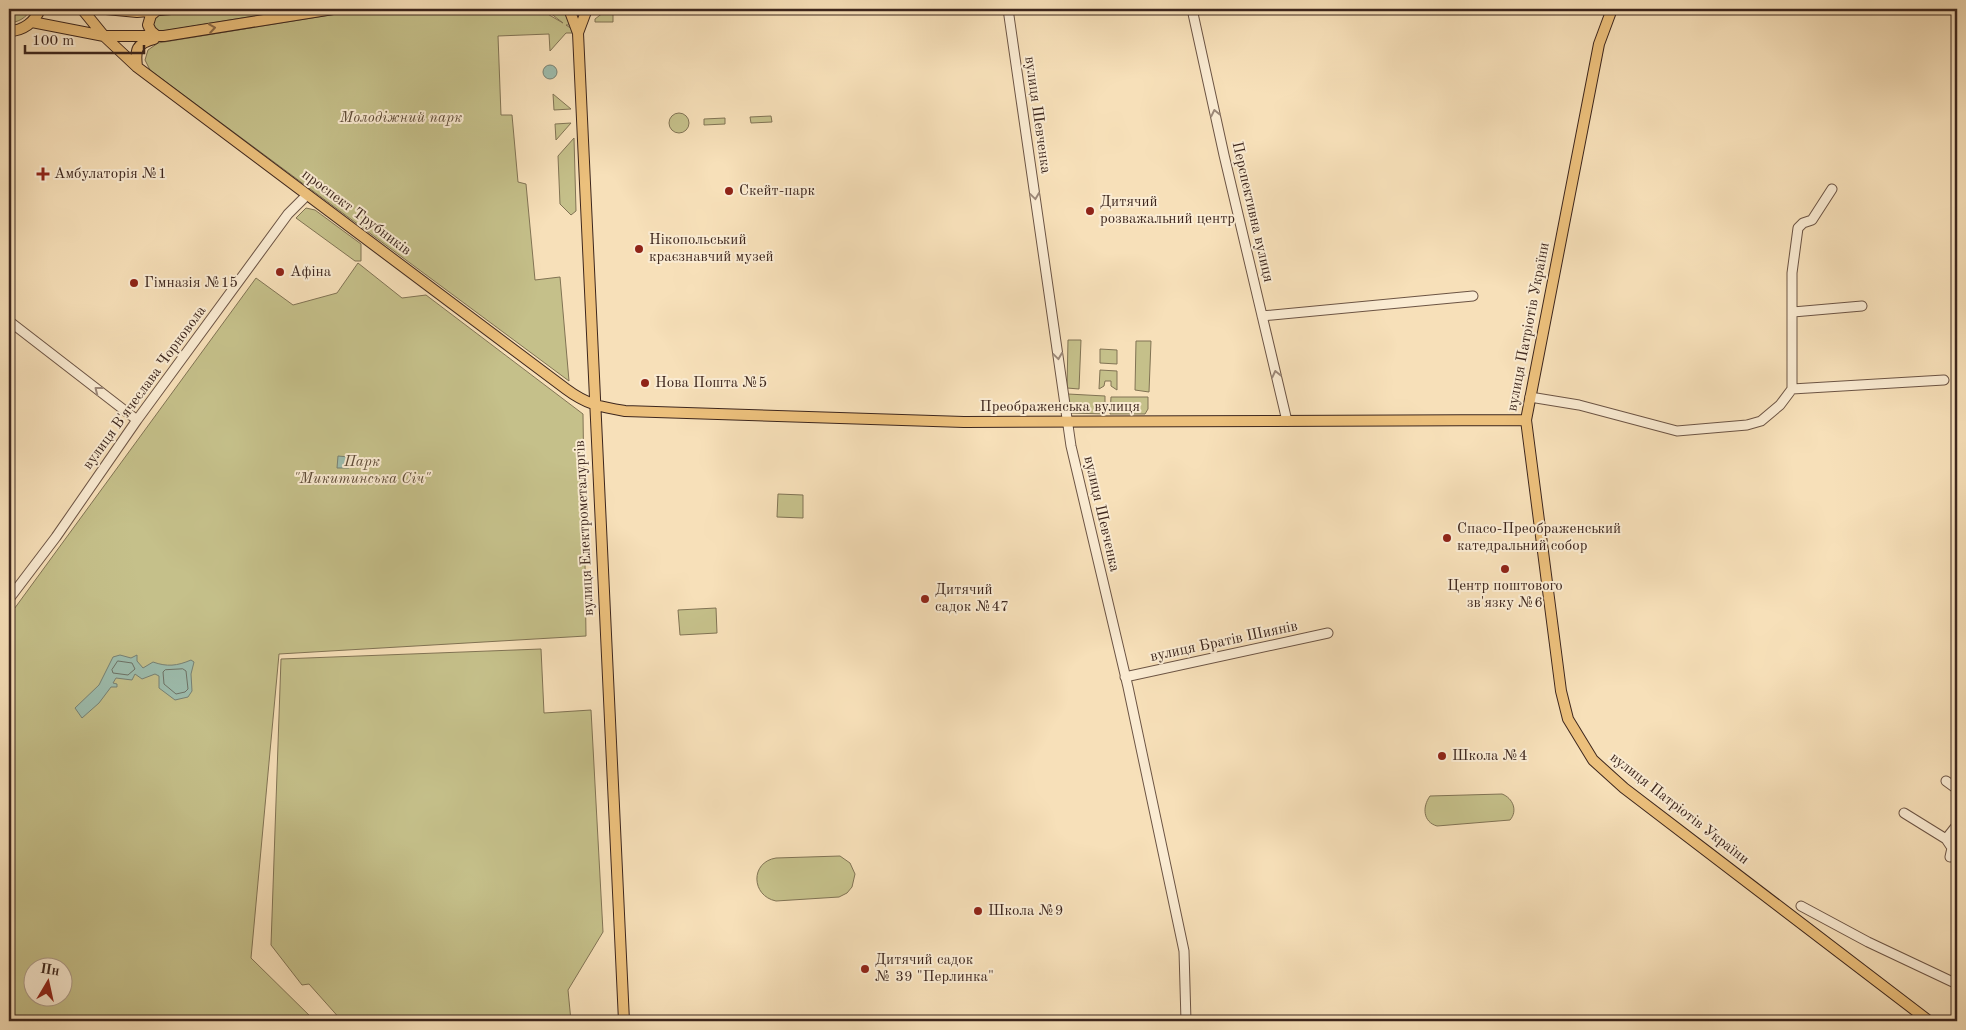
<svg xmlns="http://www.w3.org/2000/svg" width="1966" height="1030" viewBox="0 0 1966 1030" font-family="'Old Standard TT',serif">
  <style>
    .green { fill: #c5c08a; stroke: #817354; fill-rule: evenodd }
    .water { fill: #9dbdae; stroke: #778174 }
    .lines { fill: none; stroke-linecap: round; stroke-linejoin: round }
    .shore { stroke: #6d7266; stroke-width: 1 }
    .minor-casing { stroke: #6c5444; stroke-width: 11 }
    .major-casing { stroke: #3d261d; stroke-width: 12 }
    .minor { stroke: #faebd2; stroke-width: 9 }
    .major { stroke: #ecc07c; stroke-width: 10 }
    .oneway { stroke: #8c6b48 }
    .oneway2 { stroke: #9c8878 }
    .poi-dot { fill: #8f2418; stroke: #faebd2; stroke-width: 2 }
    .labels { text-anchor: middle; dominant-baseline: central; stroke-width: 4; stroke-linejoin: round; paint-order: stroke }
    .street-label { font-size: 15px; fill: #3d261d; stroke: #faebd2 }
    .park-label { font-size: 15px; font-style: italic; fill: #5f4c38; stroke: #faebd2 }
    .poi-label { font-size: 15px; fill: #3d261d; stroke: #faebd2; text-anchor: start }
  </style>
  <rect width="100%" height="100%" fill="#f7e0b9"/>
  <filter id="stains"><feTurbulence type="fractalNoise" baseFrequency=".004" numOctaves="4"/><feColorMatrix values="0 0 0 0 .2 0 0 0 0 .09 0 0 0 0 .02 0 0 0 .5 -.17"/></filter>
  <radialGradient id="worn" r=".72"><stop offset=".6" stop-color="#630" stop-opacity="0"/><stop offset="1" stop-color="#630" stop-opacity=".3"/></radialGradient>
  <path class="green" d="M 9,9 L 31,9 C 26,18 19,22 9,23 Z
    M 198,9 L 297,9 L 157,32 L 155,30 L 152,21 L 155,16 Z
    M 367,9 L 539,9 L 563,23 L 545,9 L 561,9 L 569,17 L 570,25 L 566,25 L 578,33 L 566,33 L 550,51 L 549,34 L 498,36 L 501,115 L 512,115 L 518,182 L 526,184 L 535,280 L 560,277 L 569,381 L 150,70 L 145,60 L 148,50 L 158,43 Z
    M 608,9 L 613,9 L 613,22 L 595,22 L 595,19 Z
    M 553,94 L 571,109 L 554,110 Z
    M669 123a10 10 0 1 1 20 0a10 10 0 1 1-20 0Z
    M 771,116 L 772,122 L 751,123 L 750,117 Z
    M 725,118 L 725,124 L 704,125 L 704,119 Z
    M 571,123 L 556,140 L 555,124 Z
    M 574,138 L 576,211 L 571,215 L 560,204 L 558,156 Z
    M 306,208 L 315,210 L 361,244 L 361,261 L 355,261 L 296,218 Z
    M 358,263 L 402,298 L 426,295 L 583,414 L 586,636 L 279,654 L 251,958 L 315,1021 L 17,1021 L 9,1012 L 9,616 L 256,278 L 293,305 L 337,293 ZM 32,968 L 62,968 L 62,998 L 32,998 Z
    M 1068,340 L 1081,340 L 1079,389 L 1067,388 Z
    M 1136,341 L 1151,341 L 1149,392 L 1135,390 Z
    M 1100,349 L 1117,350 L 1117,364 L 1100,363 Z
    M 1100,370 L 1117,371 L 1117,390 L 1111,386 L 1111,381 L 1105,381 L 1104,386 L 1099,389 Z
    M 1068,394 L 1105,396 L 1105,414 L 1069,413 Z
    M 1111,397 L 1148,397 L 1148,409 L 1145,414 L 1110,414 Z
    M 778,494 L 803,495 L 803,518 L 777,517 Z
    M 716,608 L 717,633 L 680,635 L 678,610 Z
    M 541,649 L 544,713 L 591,710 L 603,932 L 568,990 L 571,1021 L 342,1021 L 309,984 L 302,985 L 271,945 L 281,659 Z
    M 1502,794 C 1513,798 1518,811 1510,820 L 1437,826 C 1423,822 1422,807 1430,796 Z
    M 840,856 L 850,863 L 855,874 L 852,887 L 847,893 L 839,897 L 776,901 C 751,896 750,862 776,858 Z"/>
  <path class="water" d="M543 72a7 7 0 1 1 14 0a7 7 0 1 1-14 0Z
    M 338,456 L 349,457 L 349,468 L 337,468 Z
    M 120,655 L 131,658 L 137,655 L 137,661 L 143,668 L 153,662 C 167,667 177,666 191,660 L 194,662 L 191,674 L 192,691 L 188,697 L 175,700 L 159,688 L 159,676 L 155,674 L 142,679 L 135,674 L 132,680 L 116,678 L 113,683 L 117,684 L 117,687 L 111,687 L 99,703 L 82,718 L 75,708 L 99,685 L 113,657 Z"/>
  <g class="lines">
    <path class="shore" d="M 118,661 L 132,663 L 135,669 L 128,675 L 113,673 L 112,670 Z
      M 183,669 L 186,671 L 188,689 L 185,692 L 176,694 L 164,684 L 163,672 L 165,670 Z"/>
    <defs>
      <path id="minor" d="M 1008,9 L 1071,446 L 1128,687 L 1184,951 L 1186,1021
        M 1192,9 L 1224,155 L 1287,421
        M 1793,312 L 1862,306
        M 1262,316 L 1473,296
        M 9,321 L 137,420
        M 1792,389 L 1944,380
        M 1530,397 L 1579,405 L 1677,431 L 1747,425 L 1761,421 L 1780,405 L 1792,389 L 1792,273 L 1798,228 L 1803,223 L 1812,220 L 1832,189
        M 9,599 L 56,537 L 137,420 L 288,214 L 307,195
        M 1125,677 L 1328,633
        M 1946,781 L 1957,789
        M 1904,813 L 1946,839 L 1952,848 L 1950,857
        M 1946,839 L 1957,825
        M 1801,906 L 1868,942 L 1957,984"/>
      <path id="major" d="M 82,9 L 104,36 L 137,67 L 566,389 C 586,404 600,407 625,411 L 964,422 L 1526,420
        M 106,9 L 137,12 L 171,9
        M 569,9 L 578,33 L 624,1021
        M 1612,9 L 1599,44 L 1526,420 L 1561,691 L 1568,719 L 1593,760 L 1624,788 L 1929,1021
        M 156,11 L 151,15 L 148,25 L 151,31 L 157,36
        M 32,22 L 104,36 L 164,36 L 333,9
        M 9,31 C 23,31 35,22 40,9
        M 578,33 L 587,9
        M 137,67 C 135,49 136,44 154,39"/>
    </defs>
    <use href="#minor" class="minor-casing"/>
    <use href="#major" class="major-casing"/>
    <use href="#minor" class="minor"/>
    <use href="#major" class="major"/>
  </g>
  <defs><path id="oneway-chevron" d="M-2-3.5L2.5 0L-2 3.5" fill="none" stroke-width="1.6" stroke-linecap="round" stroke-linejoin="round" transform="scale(1.25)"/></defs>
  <use class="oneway" href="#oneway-chevron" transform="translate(212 28) rotate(-9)"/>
  <g class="oneway2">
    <use href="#oneway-chevron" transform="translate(1215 113) rotate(-102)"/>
    <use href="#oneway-chevron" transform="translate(1035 196) rotate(82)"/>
    <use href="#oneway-chevron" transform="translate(1058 356) rotate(82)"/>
    <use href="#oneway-chevron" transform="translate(1276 374) rotate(-103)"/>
    <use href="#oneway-chevron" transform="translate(98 390) rotate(-142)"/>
  </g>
  <g class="poi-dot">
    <path d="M40.5 166.5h5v5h5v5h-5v5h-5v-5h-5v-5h5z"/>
    <circle cx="729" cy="191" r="5"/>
    <circle cx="1090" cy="211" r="5"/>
    <circle cx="639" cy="249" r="5"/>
    <circle cx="280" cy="272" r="5"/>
    <circle cx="134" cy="283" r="5"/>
    <circle cx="645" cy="383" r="5"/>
    <circle cx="1447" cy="538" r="5"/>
    <circle cx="1505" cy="569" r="5"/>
    <circle cx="925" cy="599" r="5"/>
    <circle cx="1442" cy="756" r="5"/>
    <circle cx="978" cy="911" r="5"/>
    <circle cx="865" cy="969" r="5"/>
  </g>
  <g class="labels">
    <g class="street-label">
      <text transform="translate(1037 115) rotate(82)">вулиця Шевченка</text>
      <text transform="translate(1252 212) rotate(77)">Перспективна вулиця</text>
      <text transform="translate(356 213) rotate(37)">проспект Трубників</text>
      <text transform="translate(1529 327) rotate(-79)">вулиця Патріотів України</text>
      <text transform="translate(145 388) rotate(-54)">вулиця В'ячеслава Чорновола</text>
      <text x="1060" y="407">Преображенська вулиця</text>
      <text transform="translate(1101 514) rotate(77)">вулиця Шевченка</text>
      <text transform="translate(585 528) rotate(-93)">вулиця Електрометалургів</text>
      <text transform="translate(1224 642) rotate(-12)">вулиця Братів Шиянів</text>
      <text transform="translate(1679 809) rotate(38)">вулиця Патріотів України</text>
    </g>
    <g class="park-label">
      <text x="401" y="118">Молодіжний парк</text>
      <text x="362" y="462">Парк<tspan x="362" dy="17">"Микитинська Січ"</tspan></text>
    </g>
    <g class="poi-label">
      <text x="54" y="174">Амбулаторія №1</text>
      <text x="739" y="191">Скейт-парк</text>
      <text x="1100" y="202">Дитячий<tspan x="1100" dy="17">розважальний центр</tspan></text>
      <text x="649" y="240">Нiкопольський<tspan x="649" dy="17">краєзнавчий музей</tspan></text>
      <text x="290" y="272">Афіна</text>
      <text x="144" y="283">Гімназія №15</text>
      <text x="655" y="383">Нова Пошта №5</text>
      <text x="1457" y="529">Спасо-Преображенський<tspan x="1457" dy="17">катедральний собор</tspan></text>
      <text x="1505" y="586" text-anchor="middle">Центр поштового<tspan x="1505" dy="17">зв'язку №6</tspan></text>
      <text x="935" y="590">Дитячий<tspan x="935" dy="17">садок №47</tspan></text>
      <text x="1452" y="756">Школа №4</text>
      <text x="988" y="911">Школа №9</text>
      <text x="875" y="960">Дитячий садок<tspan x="875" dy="17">№ 39 "Перлинка"</tspan></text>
    </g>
  </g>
  <rect width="1966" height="1030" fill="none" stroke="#f7e0b9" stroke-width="30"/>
  <rect x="10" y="10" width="1946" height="1010" fill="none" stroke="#3d261d" stroke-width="2.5"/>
  <rect x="15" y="15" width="1936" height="1000" fill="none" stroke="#3d261d"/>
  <g transform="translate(48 982) rotate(9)"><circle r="24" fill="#faebd2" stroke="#ae9c8a"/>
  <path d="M0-4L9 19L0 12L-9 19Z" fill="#8f2418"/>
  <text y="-8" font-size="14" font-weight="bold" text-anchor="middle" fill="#3d261d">Пн</text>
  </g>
  <path d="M25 45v8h119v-8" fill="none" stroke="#3d261d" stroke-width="2.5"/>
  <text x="32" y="45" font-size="15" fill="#3d261d" stroke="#faebd2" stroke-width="4" paint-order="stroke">100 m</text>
  <rect width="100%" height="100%" filter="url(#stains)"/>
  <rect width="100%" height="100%" fill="url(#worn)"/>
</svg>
